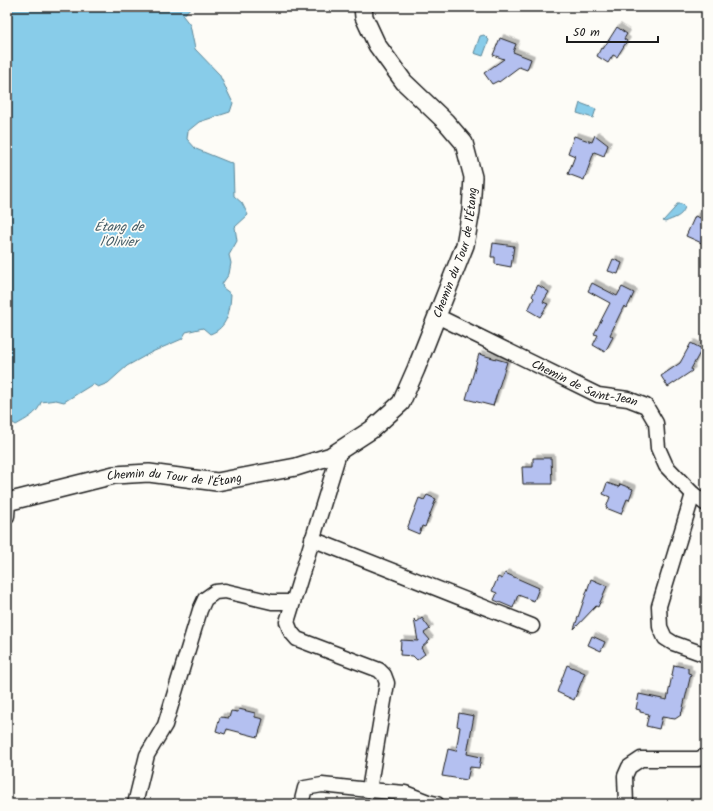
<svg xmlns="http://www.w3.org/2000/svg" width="713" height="811" viewBox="0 0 713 811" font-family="Kalam,sans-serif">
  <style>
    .water { fill: #88cce9; stroke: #5d8697 }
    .building { fill: #b4c0f0; stroke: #1c1c1c; filter: url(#shadow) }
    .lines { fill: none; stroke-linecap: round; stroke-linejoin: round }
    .minor-casing { stroke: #1c1c1c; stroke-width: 17 }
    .tertiary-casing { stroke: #1c1c1c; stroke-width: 20 }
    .minor { stroke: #fdfcf7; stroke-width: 14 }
    .tertiary { stroke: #fdfcf7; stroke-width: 17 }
    .labels { text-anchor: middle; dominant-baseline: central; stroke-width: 3.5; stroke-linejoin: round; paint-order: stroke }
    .street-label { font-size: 12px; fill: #1c1c1c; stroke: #fdfcf7 }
    .water-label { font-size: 13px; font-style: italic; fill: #425a64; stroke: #fdfcf7 }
  </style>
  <defs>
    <filter id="shadow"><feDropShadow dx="3.5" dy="-3.5" stdDeviation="0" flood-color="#0004"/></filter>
  </defs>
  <rect width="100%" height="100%" fill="#fdfcf7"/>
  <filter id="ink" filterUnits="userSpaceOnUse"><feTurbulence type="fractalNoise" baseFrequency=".025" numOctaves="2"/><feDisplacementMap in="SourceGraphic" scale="8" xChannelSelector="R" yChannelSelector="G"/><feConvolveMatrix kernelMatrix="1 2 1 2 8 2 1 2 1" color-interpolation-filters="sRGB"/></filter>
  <g filter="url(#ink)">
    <path class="water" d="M 7,7 L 191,7 L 183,16 L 190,25 L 195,49 L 219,74 L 233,103 L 230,112 L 199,122 L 188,131 L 187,139 L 196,149 L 233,164 L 234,196 L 242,203 L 248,215 L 235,227 L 237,241 L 229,255 L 231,263 L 229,274 L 222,284 L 223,288 L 231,294 C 230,310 228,328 210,334 L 203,328 L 186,332 L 182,339 L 152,352 L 127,366 L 108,383 L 98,387 L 93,384 L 64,402 L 56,400 L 41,402 C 38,414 26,419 16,425 L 7,419 Z
      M 484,35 L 489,40 L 483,56 L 474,53 L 480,36 Z
      M 580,103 L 596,109 L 593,118 L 577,113 Z
      M 677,204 L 682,204 L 685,207 C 682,217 674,218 665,222 L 663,221 L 674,209 Z"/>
    <path class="building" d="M 617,27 L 627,34 L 624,39 L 627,41 L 617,57 L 613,55 L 608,63 L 597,56 L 601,48 L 603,49 Z
      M 500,38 L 516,44 L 513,52 L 531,59 L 527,70 L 519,67 L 499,82 L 498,81 L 492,84 L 484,73 L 504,59 L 493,55 Z
      M 595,135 L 608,145 L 604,156 L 594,152 L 584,180 L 568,174 L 575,156 L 568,153 L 574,136 L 592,142 Z
      M 695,216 L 706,220 L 706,245 L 686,236 Z
      M 493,243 L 514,246 L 511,267 L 495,264 L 495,257 L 491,257 Z
      M 613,259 L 622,263 L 618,274 L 608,271 Z
      M 592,283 L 617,296 L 622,287 L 634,293 L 627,308 L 624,306 L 619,316 L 610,335 L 613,337 L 605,352 L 593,345 L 598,335 L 594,334 L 610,303 L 588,291 Z
      M 538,285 L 549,292 L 543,302 L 548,304 L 540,317 L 528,310 L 534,298 L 532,296 Z
      M 691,343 L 702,349 L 691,369 L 692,371 L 668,387 L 661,376 L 680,363 Z
      M 479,354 L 507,362 L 493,406 L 466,399 Z
      M 533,458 L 551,458 L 552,484 L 523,484 L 522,467 L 533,467 Z
      M 607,483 L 619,487 L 620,484 L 633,489 L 629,500 L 627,499 L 621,514 L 606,508 L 610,497 L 603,494 Z
      M 427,495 L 436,499 L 425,527 L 422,526 L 419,534 L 407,529 L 419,498 L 424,500 Z
      M 505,573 L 539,588 L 534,601 L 518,595 L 513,608 L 494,600 L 497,593 L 492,591 L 498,577 L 502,579 Z
      M 591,579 L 607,586 L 598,607 L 596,606 L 574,629 Z
      M 422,618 L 430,629 L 424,633 L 430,640 L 421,648 L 425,654 L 417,660 L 413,656 L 400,655 L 401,640 L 418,641 L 414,619 L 417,622 Z
      M 592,636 L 605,642 L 601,651 L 588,645 Z
      M 567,665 L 585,673 L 574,700 L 557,692 Z
      M 674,665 L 688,668 L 688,673 L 691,674 L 682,712 L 680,714 L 681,715 L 675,719 L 662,717 L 659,729 L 646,726 L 649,714 L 640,712 L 640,710 L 636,709 L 639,694 L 667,700 Z
      M 239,709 L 255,713 L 255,717 L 263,719 L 258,737 L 227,729 L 225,734 L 216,731 L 220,717 L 229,718 L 231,711 L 238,712 Z
      M 459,713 L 474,716 L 467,754 L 481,757 L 479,768 L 470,767 L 467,780 L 442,776 L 448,749 L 456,751 L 460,727 L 457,726 Z"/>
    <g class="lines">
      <defs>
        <g id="minor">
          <path id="s1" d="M 437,316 L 598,395 L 628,399 L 646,406 L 656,423 L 658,448 L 666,466 L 693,494 L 706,504"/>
          <path d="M 693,494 L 659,606 L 660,627 L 665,638 L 673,643 L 706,655"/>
          <path d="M 7,516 L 8,502"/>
          <path d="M 312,539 L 532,626"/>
          <path d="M 369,790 L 405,793 L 428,802 L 437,804"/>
          <path d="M 135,804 L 147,755 L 165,725 L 200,610 L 205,599 L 215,592 L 225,591 L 272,602 L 292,602"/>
          <path d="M 301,804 L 305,788 L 322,785 L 369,790 L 387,683 L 384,675 L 379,670 L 297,639 L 291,632 L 287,622 L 340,450"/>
          <path d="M 626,804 L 625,776 L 629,767 L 641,759 L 698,759 L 706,756"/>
        </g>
        <g id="tertiary">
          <path id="s2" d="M 7,502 L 114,475 L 149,473 L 217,482 L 296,467 L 331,456 L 371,430 L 401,403 L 416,369 L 465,245 L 471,211 L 473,177 L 464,143 L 446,122 L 404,82 L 377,45 L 364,17 L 363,7"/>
        </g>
      </defs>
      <use href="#minor" class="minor-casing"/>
      <use href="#tertiary" class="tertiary-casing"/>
      <use href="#minor" class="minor"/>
      <use href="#tertiary" class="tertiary"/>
    </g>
  </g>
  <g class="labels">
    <g class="street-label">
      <text stroke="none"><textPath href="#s2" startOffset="580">Chemin du Tour de l'Étang</textPath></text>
      <text stroke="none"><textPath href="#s1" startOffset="163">Chemin de Saint-Jean</textPath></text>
      <text stroke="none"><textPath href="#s2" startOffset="171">Chemin du Tour de l'Étang</textPath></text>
    </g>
    <g class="water-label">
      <text x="119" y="227">Étang de<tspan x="119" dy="15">l'Olivier</tspan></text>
    </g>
  </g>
  <rect width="713" height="811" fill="none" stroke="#fdfcf7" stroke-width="24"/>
  <rect x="12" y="12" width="689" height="787" fill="none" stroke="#1c1c1c" stroke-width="1.5" filter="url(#ink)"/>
  <path d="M567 36v6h91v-6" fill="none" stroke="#1c1c1c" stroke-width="2"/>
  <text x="573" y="36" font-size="12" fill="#1c1c1c" stroke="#fdfcf7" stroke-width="3" paint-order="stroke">50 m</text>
</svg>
